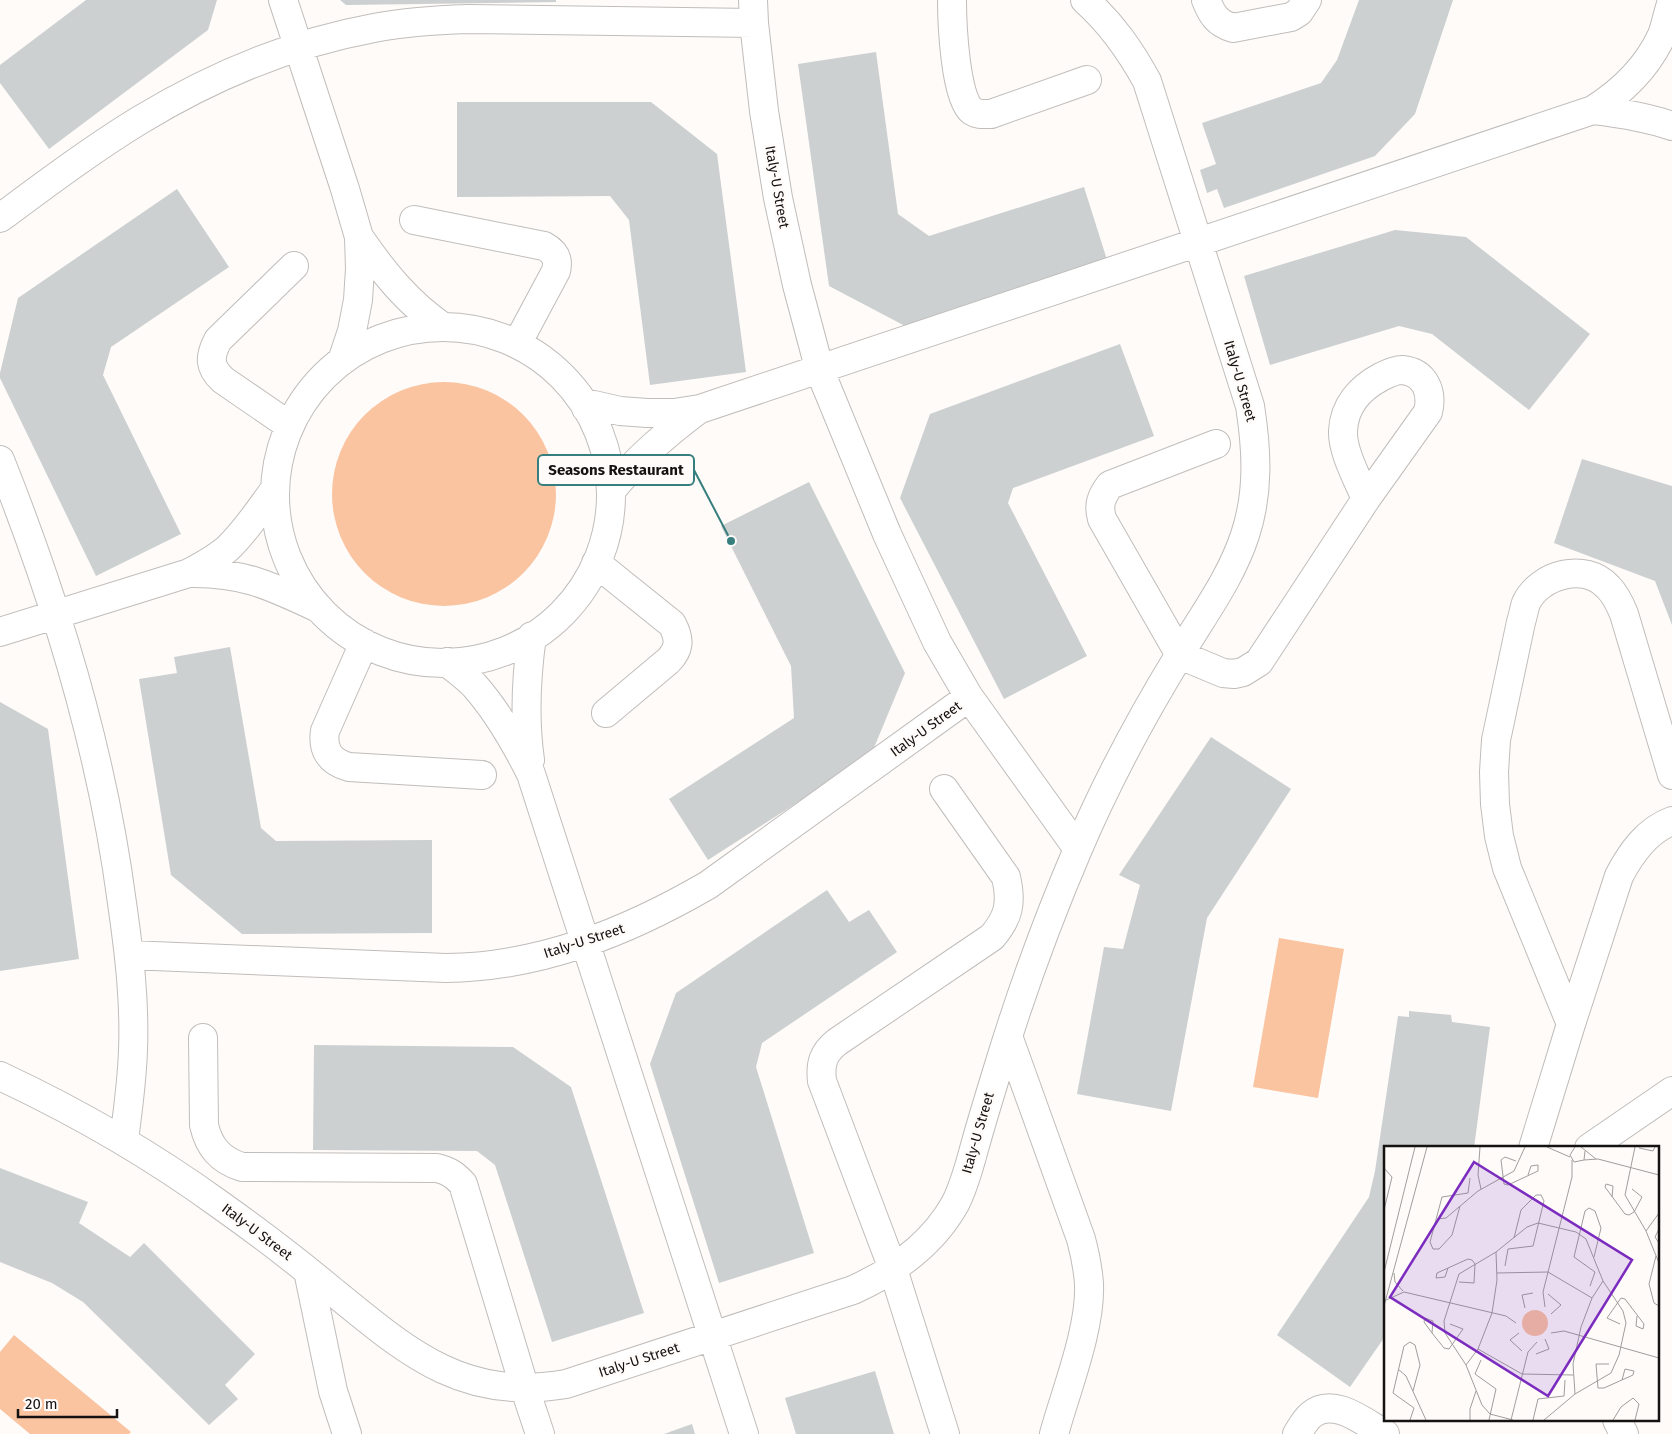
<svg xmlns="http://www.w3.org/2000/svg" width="1672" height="1434" viewBox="0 0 1672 1434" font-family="'Fira Sans',sans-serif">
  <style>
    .green { fill: #fac4a1 }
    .building { fill: #ccd0d0 }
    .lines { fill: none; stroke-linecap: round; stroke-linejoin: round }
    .minor-casing { stroke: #c0bdbb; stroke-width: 30 }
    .minor { stroke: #fff; stroke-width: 28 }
    .labels { text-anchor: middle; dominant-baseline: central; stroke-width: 5; stroke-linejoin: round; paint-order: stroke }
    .street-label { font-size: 14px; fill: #141312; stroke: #fefbf9 }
    .inset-road { fill: none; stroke: #a09e9d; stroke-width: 1 }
    .view { fill: #7b2cbf; fill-opacity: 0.15; stroke: #7b2cbf; stroke-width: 2.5 }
    .inset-edge { fill: none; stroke: #141312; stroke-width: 2.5 }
    .leader { fill: none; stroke: #367f7e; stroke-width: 2 }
    .callout-dot { fill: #367f7e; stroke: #fefbf9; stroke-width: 2 }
    .callout { fill: #fefbf9; stroke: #367f7e; stroke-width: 2 }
    .callout-label { font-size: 15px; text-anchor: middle; font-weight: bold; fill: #141312 }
  </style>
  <rect width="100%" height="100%" fill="#fefbf9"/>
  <path class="green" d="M332 494a112 112 0 1 1 224 0a112 112 0 1 1-224 0Z
    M 1279,938 L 1344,949 L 1318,1098 L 1253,1087 Z
    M 14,1335 L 131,1432 L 129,1434 L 30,1434 L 0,1409 L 0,1352 Z"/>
  <path class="building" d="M 86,0 L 217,0 L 208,30 L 49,149 L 0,83 L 0,65 Z
    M 340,0 L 556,0 L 556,2 L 346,5 Z
    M 1359,0 L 1453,0 L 1415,114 L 1375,156 L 1224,208 L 1217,189 L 1207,193 L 1200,170 L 1216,164 L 1202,123 L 1321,83 L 1337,60 Z
    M 876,52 L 898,214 L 929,236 L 1084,187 L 1108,263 L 907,327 L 829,286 L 798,64 Z
    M 457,102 L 651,102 L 717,154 L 746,372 L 650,385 L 629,220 L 610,196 L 457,197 Z
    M 177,189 L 229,267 L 111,347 L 103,375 L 181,534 L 96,576 L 0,378 L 0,373 L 18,298 Z
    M 1395,230 L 1466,237 L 1590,334 L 1529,410 L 1432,334 L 1399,326 L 1270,365 L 1244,276 Z
    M 1120,344 L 1154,436 L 1013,488 L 1008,503 L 1087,656 L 1004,699 L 900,498 L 930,414 Z
    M 1582,459 L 1672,486 L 1672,625 L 1655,581 L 1554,543 Z
    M 809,482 L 905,673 L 871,755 L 708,860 L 669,799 L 794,718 L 791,666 L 721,526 Z
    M 230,647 L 261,828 L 276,841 L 432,840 L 432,933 L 242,934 L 171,875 L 139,679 L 177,673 L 174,657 Z
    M 0,702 L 48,729 L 79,959 L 0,971 Z
    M 1211,737 L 1291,789 L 1207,918 L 1171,1111 L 1077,1094 L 1104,947 L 1123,949 L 1140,885 L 1119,875 Z
    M 827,890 L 849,922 L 869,910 L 897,952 L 762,1043 L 756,1067 L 814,1253 L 719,1283 L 650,1064 L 676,993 Z
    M 1409,1011 L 1451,1015 L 1452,1022 L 1490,1027 L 1474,1148 L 1386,1148 L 1386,1335 L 1350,1387 L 1277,1335 L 1369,1197 L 1375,1171 L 1398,1016 L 1409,1017 Z
    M 314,1045 L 513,1047 L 571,1087 L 644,1313 L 552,1342 L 495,1165 L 477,1151 L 313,1150 Z
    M 0,1168 L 88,1202 L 79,1223 L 130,1257 L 144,1243 L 255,1354 L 225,1385 L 238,1399 L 209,1425 L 83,1302 L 52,1283 L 0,1262 Z
    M 875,1371 L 894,1434 L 796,1434 L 785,1398 Z
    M 692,1424 L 695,1434 L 664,1434 Z"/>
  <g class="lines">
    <defs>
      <path id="minor" d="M 283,0 L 345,189 L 359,237 L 360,269 L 358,300 L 352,331 L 342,361
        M 753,0 L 754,23 L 764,111 L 778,198 L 797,285 L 820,371 L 887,534 L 937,642 L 969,697 L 1078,849
        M 952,0 C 952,21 955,99 972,111 C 978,115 984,114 991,114 L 1087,80
        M 1206,0 C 1212,15 1217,23 1233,28 L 1291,17 L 1299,12 L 1307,0
        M 1593,110 C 1620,113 1646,117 1672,126
        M 0,218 C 46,184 91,150 140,120 C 211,77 292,43 374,28 C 405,22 437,20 468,19 L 754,23
        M 414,220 L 544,246 C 555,252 559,259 556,271 L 517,344
        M 359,237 C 383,272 408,303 443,327
        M275 495a168 168 0 1 1 336 0a168 168 0 1 1-336 0Z
        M 586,408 L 594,405 L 620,411 L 647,413 L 674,413 L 700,409 L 1593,110 C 1623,91 1647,68 1662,35 C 1666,24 1668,12 1672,1
        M 290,426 L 223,380 C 209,367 209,357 218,340 L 294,266
        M 1216,444 L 1110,485 C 1101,497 1098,505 1102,519 L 1180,655 L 1223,673 L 1234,674 L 1243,672 L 1259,662 L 1366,499 L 1428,412 C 1433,392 1425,372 1402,370 C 1394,370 1387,374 1381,377 C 1360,388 1344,406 1343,431 C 1342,451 1358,480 1366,499
        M 0,460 C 57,603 102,750 122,903 C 129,952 135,1001 133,1050 C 132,1081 128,1110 124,1140
        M 611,491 C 636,459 666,434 698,410
        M 596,563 L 672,624 C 680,639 680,649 668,661 L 606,713
        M 189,573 C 242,572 269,585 316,607
        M 0,632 L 189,573 C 202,566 217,558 228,548 C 246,531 260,509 275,489
        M 364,643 L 325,731 C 322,750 330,762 349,767 L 482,775
        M 447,662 C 456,670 466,677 474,685 C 498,712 515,742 531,774 L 744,1434
        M 530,760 C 524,718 526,678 532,636
        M 944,789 L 1006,877 C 1012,903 1009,917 992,937 L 837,1042 C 823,1053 820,1064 822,1081 L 893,1269 L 945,1434
        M 129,955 L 446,968 C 540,967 627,932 708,885 L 969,697
        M 1571,1024 L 1507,868 L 1499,836 L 1495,804 L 1494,772 L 1496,740 L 1521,622 C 1523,616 1524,609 1526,603 C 1540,574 1585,562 1608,587 C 1616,595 1620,604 1624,614 L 1672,775
        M 1008,1036 L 1081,1239 C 1085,1254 1088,1269 1089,1284 C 1091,1329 1066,1390 1054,1434
        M 203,1038 L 204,1125 C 209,1147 220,1160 242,1167 L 437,1168 C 449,1171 455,1175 463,1184 L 525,1389 L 540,1434
        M 0,1076 C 77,1112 150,1154 219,1204 C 257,1231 294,1259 330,1289 C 405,1350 461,1402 566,1384 L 853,1290 C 895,1271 932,1245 955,1204 C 965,1185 970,1163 976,1142 C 983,1117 991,1091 999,1065 C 1021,993 1048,919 1078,849 C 1107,781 1142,716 1180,654 C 1203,615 1231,578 1245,535 C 1259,493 1257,450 1250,406 L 1147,81 C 1130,50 1112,24 1085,0
        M 1533,1148 L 1571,1024 L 1619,876 C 1631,853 1647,830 1672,821
        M 1589,1148 L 1672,1091
        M 308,1271 L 333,1391 L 347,1434
        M 1617,1420 L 1624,1434
        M 1297,1434 C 1301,1428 1305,1420 1311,1415 C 1333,1396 1364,1422 1385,1434"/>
    </defs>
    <use href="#minor" class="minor-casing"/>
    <use href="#minor" class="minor"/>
  </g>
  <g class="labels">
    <g class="street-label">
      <text transform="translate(777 187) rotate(80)">Italy-U Street</text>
      <text transform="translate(1240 381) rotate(74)">Italy-U Street</text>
      <text transform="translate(926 729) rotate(-36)">Italy-U Street</text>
      <text transform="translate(584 941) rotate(-18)">Italy-U Street</text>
      <text transform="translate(978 1133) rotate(-74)">Italy-U Street</text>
      <text transform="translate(257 1232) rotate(37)">Italy-U Street</text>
      <text transform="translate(639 1360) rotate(-18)">Italy-U Street</text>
    </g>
  </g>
  <g transform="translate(1384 1146)">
    <rect width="275" height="275" fill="#fefbf9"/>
    <path d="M138 177a13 13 0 1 1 26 0a13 13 0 1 1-26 0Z" fill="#fac4a1"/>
    <path class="inset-road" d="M 96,1 L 94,29 L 97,43M 163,1 L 186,11M 191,1 L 186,9 L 190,16 L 200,14 L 201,5M 197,1 L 212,13M 251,1 L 241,49 L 262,85 L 275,117M 255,2 L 269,5 L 271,1M 200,14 L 214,13 L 275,29M 132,15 L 121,11 L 117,14 L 120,38 L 124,39 L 154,25 L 154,19 L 147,20 L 144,29M 0,22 L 8,31 L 0,64M 228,51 L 229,40 L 222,38 L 221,41 L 241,68 L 245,69 L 250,66 L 258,51 L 248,43M 76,60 L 68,89 L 55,103 L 49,103 L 46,96 L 58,51 L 84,47 L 86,32M 53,73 L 62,72 L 94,45 L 130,25 L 141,1M 275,83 L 271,91 L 275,97M 262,85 L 275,67M 272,110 L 265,138 L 270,157 L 275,160M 121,120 L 124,103 L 149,100 L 160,55 L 157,49 L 152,49 L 137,64 L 130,92M 64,122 L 61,131 L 52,132 L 53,127 L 84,113 L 88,114 L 91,118 L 90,137 L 75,136M 0,126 L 31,1M 10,127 L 11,136 L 19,145M 113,127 L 164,126 L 208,152M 206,140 L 211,126 L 190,111 L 201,65 L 205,62 L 211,65 L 217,82 L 210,111M 164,148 L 177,159 L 167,168M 2,154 L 20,146 L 122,170 L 132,177M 0,160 L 43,1M 161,161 L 159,146 L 188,31 L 188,14M 141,162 L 138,149 L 149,147M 236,178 L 223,172 L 237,152 L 241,153 L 260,178 L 259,183 L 252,180 L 253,170M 48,187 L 49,175 L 41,172 L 40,176 L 48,187 L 60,202 L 65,203 L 79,183 L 66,178M 135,187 L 126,194 L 138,205M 167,187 L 180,185 L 275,212M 94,203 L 138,228 L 189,229M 152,208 L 165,203 L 161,193M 97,214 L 91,228 L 112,243 L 105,274M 225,218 L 212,218 L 214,242 L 220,242 L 249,229 L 250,225 L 241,223 L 238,234M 82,219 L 94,203 L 108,167 L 113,134 L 112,106M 14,223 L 22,230 L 42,274M 191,248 L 189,218 L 197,181 L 208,152 L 219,135M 26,274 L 30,262 L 9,247 L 20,200 L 26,196 L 31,199 L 36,219 L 29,245M 86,274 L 86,263 L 92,245M 127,274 L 144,206 L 153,196M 129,274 L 106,268 L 98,259 L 82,219 L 61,187 L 60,175 L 75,128 L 112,106 L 143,81 L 154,77 L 192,86 L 202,93 L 219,135 L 239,165 L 242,177 L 235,209 L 227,227 L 191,248 L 160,274M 149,274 L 154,253 L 180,250 L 181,234M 229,274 L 237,261 L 249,252 L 255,258 L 251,274"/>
    <path class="view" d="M 90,16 L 248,114 L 164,250 L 6,151 Z"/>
    <rect width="275" height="275" class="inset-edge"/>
  </g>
  <path class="leader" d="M731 541L694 470"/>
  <circle class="callout-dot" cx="731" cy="541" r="5"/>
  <rect class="callout" x="538" y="455" width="156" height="30" rx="5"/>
  <g class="callout-label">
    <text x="616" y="475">Seasons Restaurant</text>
  </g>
  <path d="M18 1409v8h99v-8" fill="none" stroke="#141312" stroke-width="2.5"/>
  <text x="25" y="1409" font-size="15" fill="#141312" stroke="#fefbf9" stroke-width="4" paint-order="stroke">20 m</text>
</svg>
